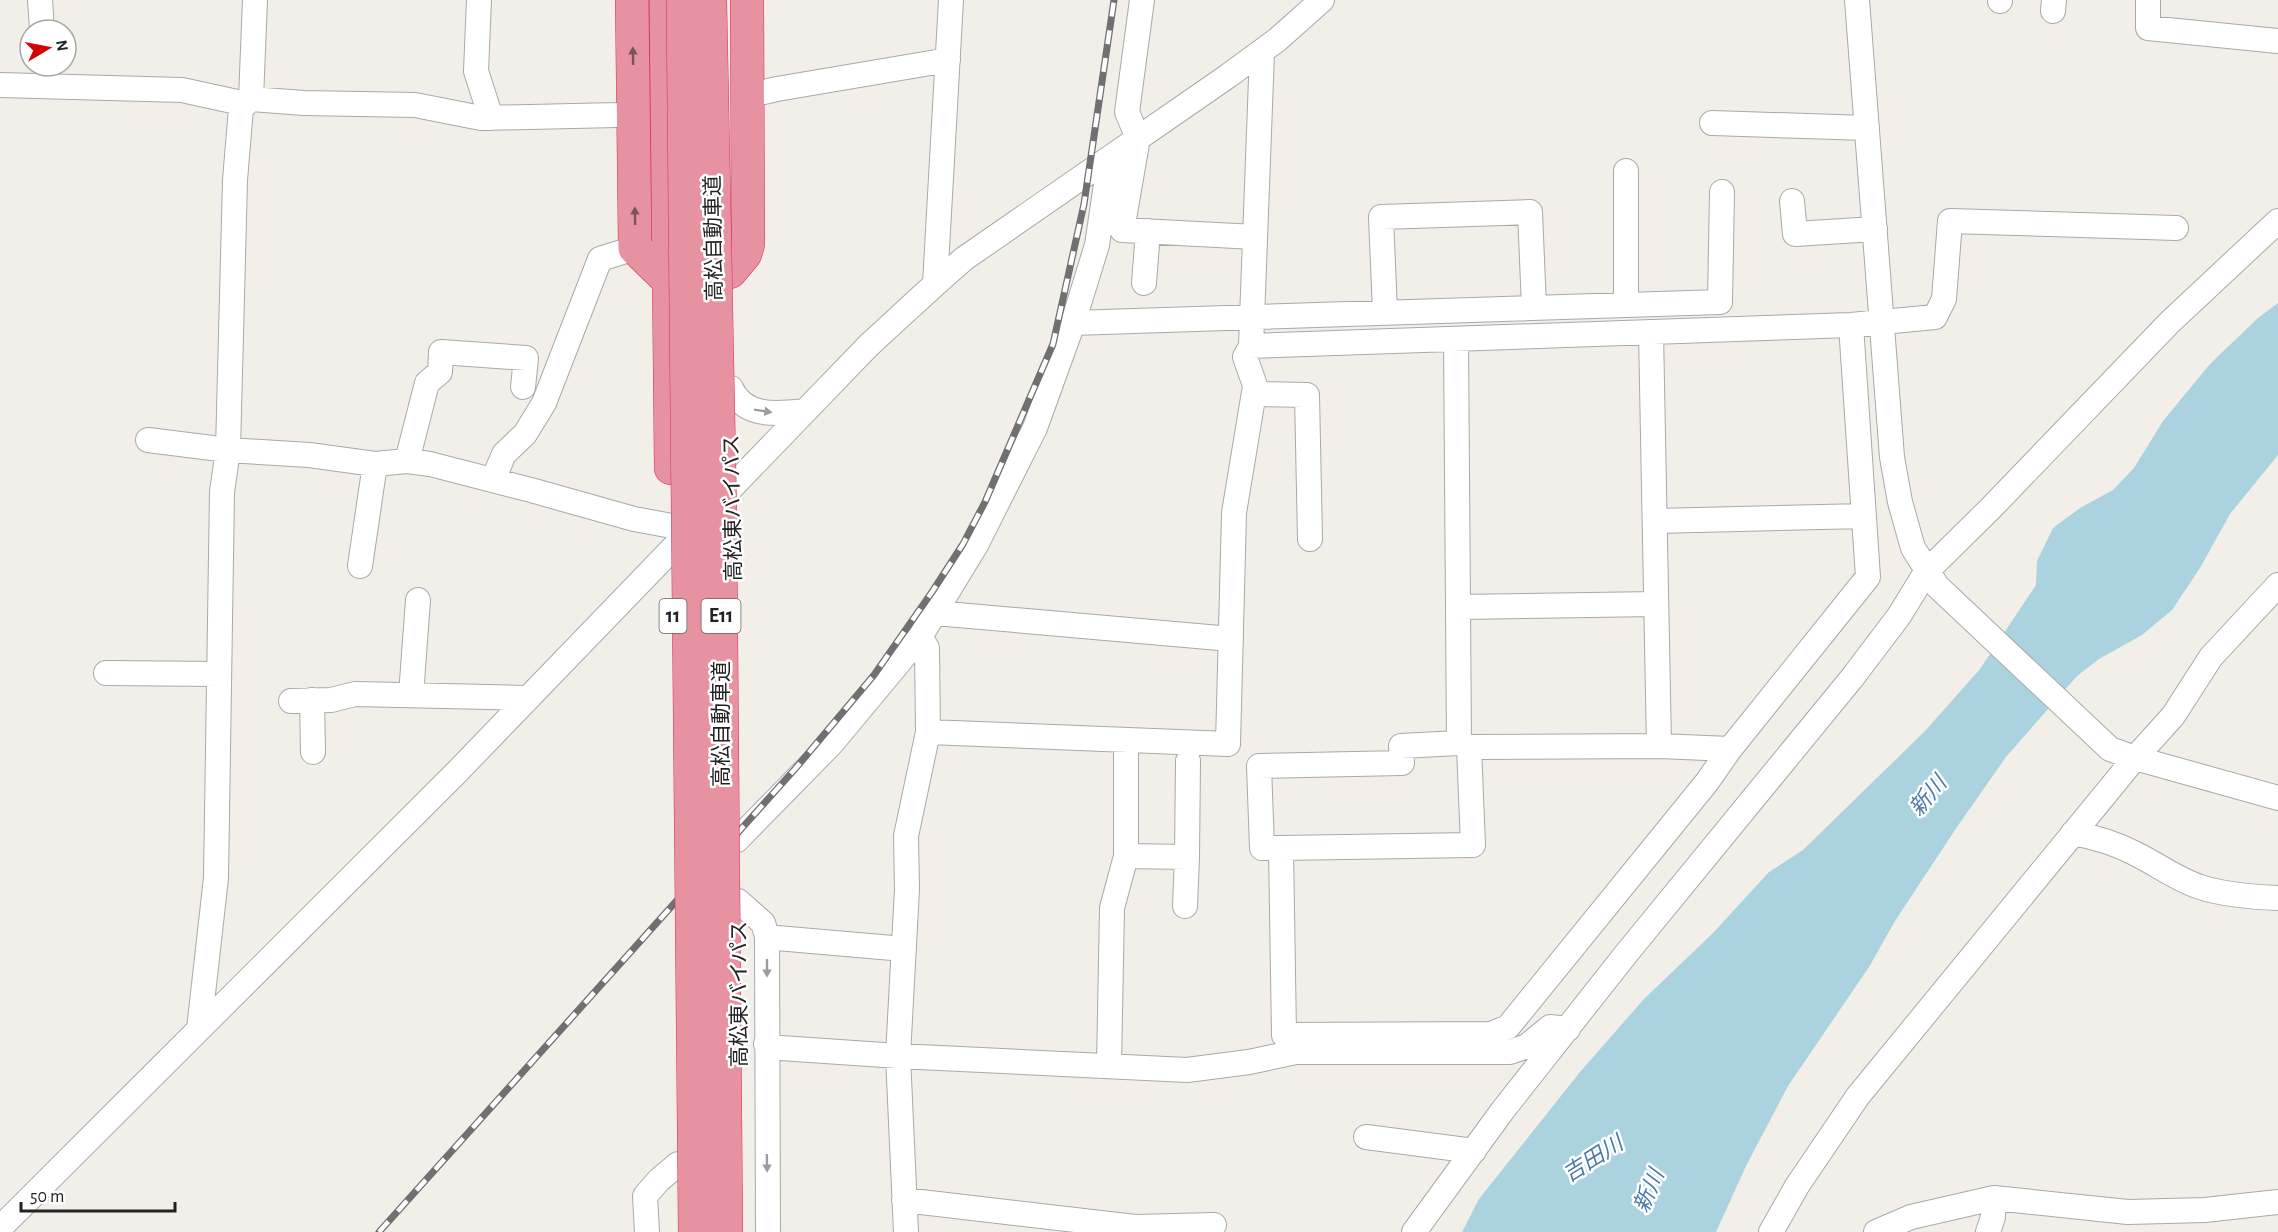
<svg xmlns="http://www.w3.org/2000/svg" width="2278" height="1232" viewBox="0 0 2278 1232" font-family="'Alegreya Sans','Noto Sans JP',sans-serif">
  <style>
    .water { fill: #aad2df }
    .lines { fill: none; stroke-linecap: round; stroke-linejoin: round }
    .minor-casing { stroke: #a9a9a9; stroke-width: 26 }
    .highway-casing { stroke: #db2b64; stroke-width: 34 }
    .minor { stroke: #fff; stroke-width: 24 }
    .highway { stroke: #e792a1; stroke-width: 33 }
    .rail-casing { stroke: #707070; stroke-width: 7 }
    .rail { stroke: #fff; stroke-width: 4.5; stroke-dasharray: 14; stroke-linecap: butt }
    .highway-bridge-casing { stroke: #db2b64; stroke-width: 34; stroke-linecap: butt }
    .highway-bridge { stroke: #e792a1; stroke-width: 33 }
    .oneway { fill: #7b545b }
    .oneway2 { fill: #9c9c9c }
    .labels { text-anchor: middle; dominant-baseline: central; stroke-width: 5; stroke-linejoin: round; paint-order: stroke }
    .shield { fill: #fff; stroke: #646464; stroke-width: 1.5 }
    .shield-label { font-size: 20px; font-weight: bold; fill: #222 }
    .street-label { font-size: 21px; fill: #222; stroke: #fff }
    .water-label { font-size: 22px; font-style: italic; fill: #4a79aa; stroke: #fff }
  </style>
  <rect width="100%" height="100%" fill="#f2efe9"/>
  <path class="water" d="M 2278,303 L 2278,455 L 2230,514 L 2200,568 L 2172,610 L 2142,635 L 2099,659 L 2077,676 L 2006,757 L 1957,827 L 1895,921 L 1869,967 L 1788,1086 L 1747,1164 L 1716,1232 L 1462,1232 L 1479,1199 L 1580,1072 L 1644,999 L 1713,933 L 1769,872 L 1803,850 L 1925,731 L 1980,669 L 2036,585 L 2037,561 L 2053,528 L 2080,508 L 2113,490 L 2134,468 L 2163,421 L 2210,364 L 2258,318 Z"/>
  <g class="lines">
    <defs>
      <path id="minor" d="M 40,0 L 42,30
        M 479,0 L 476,71 L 491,118
        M 1142,0 L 1127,112 L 1138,138 L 1122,230 L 1255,237
        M 2148,0 L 2148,28 L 2278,41
        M 2000,1 L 2000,0
        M 2053,11 L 2054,0
        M 1262,52 L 1251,346 L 1851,325 L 1935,317 L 1944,299 L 1950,221 L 2176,228
        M 0,85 L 182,90 L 246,104
        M 747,96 L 777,89 L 948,60
        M 251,99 L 304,103 L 415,105 L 481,118 L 617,115 L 634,112
        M 1712,123 L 1867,128
        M 1792,201 L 1795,234 L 1875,229
        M 1144,283 L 1148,231
        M 935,284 L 951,0
        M 1626,305 L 1626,171
        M 1385,312 L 1381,217 L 1530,212 L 1534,307
        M 1073,323 L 1720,302 L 1722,192
        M 1456,339 L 1459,743 L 1469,747 L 1659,746 L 1651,332
        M 1251,346 L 1245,357 L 1258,394 L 1307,395 L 1310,539
        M 731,388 C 744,418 777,414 805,411
        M 148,440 L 228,450 L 309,455 L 375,464 L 407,461 L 430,464 L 531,490 L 634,519 L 672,526
        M 407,461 L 427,383 L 440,372 L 441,352 L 526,358 L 523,387
        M 493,480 L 504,454 L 525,434 L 544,403 L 600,259 L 635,248
        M 1655,521 L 1864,516
        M 360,566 L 375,464
        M 2278,585 L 2211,657 L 2173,716 L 2135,758 L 2278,798
        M 1458,607 L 1656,604
        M 935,613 L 1231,639
        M 920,637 L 927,648 L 928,732
        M 106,673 L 219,674
        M 411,695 L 418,600
        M 312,700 L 313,752
        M 291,701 L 331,700 L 355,694 L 527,698
        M 1659,746 L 1730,749 L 1868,577 L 1851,325
        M 1469,747 L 1473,845 L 1281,848 L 1284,1035 L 1491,1034 L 1508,1027 L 1707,782 L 1730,749
        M 2073,833 C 2094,837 2115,843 2134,853 C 2157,864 2176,879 2200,887 C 2225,895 2252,897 2278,898
        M 737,840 L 832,743 L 920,637 L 976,545 L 1035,428 L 1073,323 L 1097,245 L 1110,158
        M 1281,848 L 1262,848 L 1259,766 L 1402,763 L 1401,746 L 1459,743
        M 1126,856 L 1187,857 L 1188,761
        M 738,901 L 763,923 L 767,936 L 768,1232
        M 1185,906 L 1187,857
        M 777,938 L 904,949
        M 199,1029 L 216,878 L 222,492 L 228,450 L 235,180 L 241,108 L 251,99 L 255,0
        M 766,1044 L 781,1048 L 898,1056 L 1187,1070 L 1249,1062 L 1296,1052 L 1510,1052 L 1527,1046 L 1550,1027 L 1568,1029
        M 1109,1066 L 1112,908 L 1126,856 L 1126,740
        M 1366,1137 L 1474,1151
        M 904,1200 L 1135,1227 L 1214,1225
        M 0,1228 L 455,774 L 869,345 C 901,316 932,286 965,258 L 1228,76 L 1277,40 L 1322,0
        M 647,1232 L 645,1196 L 659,1180 L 678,1164
        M 906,1232 L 898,1056 L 907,889 L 906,836 L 928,732 L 1228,744 L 1234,513 L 1255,386
        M 1414,1232 L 1503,1110 L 1626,954 L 1852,678 L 1899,616 L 1926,572 L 1990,509 L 2170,322 L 2278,221
        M 1771,1232 L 1797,1186 L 1858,1096 L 2135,758 L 2110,749 L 1937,586 L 1913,548 L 1900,502 L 1892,457 L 1857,0
        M 1876,1232 L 1911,1217 L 1994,1198 L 2128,1212 L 2205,1210 L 2278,1202
        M 1988,1232 L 1993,1217 L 1994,1198"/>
      <path id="highway" d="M 632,0 L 635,248 L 669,281
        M 666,0 L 671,468
        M 730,272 L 745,254 L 748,244 L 747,0"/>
    </defs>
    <use href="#minor" class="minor-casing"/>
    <use href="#highway" class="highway-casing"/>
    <use href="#minor" class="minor"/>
    <use href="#highway" class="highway"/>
    <defs>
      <path id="rail" d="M 379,1232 L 795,769 L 874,675 L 932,592 L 963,544 L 985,502 L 1053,344 L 1084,204 L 1114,0"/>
    </defs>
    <use href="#rail" class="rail-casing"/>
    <use href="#rail" class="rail"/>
    <defs>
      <path id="highway-bridge" d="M 683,0 L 695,1232
        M 710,0 L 720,512 L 726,1232"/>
    </defs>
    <use href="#highway-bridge" class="highway-bridge-casing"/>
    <use href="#highway-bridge" class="highway-bridge"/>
  </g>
  <defs><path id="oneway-solid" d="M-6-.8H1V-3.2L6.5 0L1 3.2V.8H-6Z" transform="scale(1.5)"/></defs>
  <g class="oneway">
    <use href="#oneway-solid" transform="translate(633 56) rotate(-91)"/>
    <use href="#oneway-solid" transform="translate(635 216) rotate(-91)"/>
  </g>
  <g class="oneway2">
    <use href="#oneway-solid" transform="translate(763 411) rotate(9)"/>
    <use href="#oneway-solid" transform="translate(767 968) rotate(90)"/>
    <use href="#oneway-solid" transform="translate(767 1163) rotate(89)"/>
  </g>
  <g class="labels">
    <g class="shield">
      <rect x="659.5" y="599" width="27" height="34" rx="4.5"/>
      <rect x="701.5" y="599" width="39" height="34" rx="4.5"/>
    </g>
    <g class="shield-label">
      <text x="673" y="616">11</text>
      <text x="721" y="616">E11</text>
    </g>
    <g class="street-label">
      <text transform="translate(714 238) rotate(-91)">高松自動車道</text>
      <text transform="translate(733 508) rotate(-91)">高松東バイパス</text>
      <text transform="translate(721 724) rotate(-90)">高松自動車道</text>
      <text transform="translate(739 994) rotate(-90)">高松東バイパス</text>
    </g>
    <g class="water-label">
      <text transform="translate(1928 796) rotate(-50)">新川</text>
      <text transform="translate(1593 1159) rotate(-32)">吉田川</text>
      <text transform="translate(1649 1191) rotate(-67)">新川</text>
    </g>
  </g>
  <g transform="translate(48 48) rotate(80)"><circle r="28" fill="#ffffff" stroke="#a7a7a7" stroke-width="1.5"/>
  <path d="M0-4.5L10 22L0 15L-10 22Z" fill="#d20501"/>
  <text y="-9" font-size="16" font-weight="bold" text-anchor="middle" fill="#222222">N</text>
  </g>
  <path d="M21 1202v9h154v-9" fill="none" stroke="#222222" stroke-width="3"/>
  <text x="30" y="1202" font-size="18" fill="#222222" stroke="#ffffff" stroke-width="4.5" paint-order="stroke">50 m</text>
</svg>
